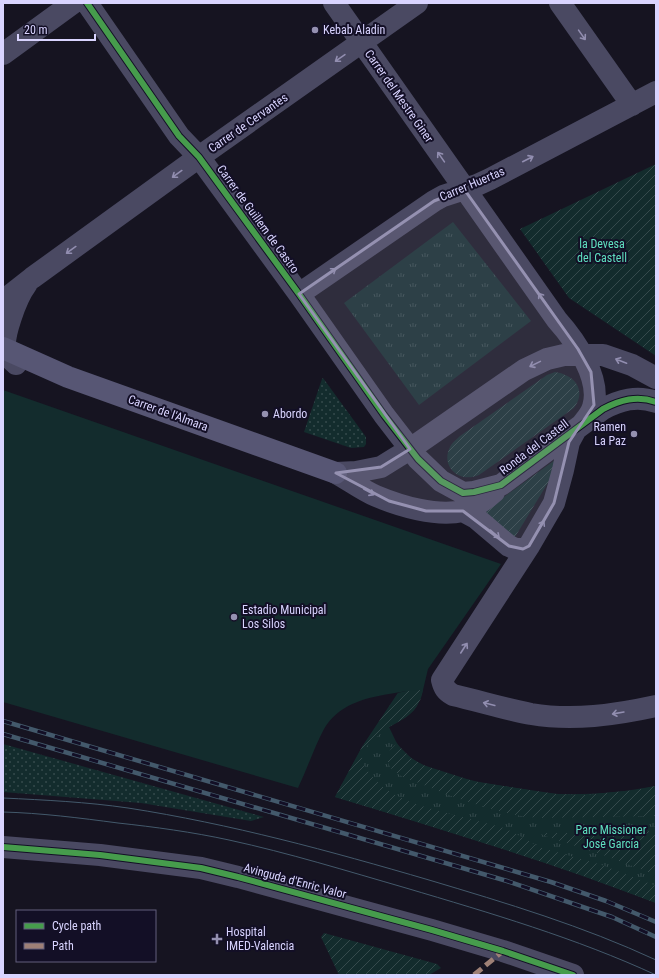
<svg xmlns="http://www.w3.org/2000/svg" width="659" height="978" viewBox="0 0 659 978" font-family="'Roboto Condensed',sans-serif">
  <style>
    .grass { fill: url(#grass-dots) }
    .park { fill: url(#park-tufts) }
    .garden { fill: url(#garden-furrows) }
    .pitch { fill: #132c2d }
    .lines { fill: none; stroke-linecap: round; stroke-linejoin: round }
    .street { stroke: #4a4962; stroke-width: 22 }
    .secondary { stroke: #575674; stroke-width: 22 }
    .tram { stroke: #43596b; stroke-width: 1 }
    .rail-casing { stroke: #43596b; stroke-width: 4.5 }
    .rail { stroke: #130f26; stroke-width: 3; stroke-dasharray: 9; stroke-linecap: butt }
    .quiet { stroke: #9e8076; stroke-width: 5; stroke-dasharray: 10 5; stroke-linecap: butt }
    .cycleway-casing { stroke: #130f26; stroke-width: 8 }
    .cycleway { stroke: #469c4c; stroke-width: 6 }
    .oneway { stroke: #928eb0 }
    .marked { fill: #9591b1; fill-opacity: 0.2; stroke: #9591b1; stroke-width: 3; stroke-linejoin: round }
    .poi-dot { fill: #9591b1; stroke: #130f26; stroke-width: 1.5 }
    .labels { text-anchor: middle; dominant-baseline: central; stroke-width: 4; stroke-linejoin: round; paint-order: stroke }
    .poi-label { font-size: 12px; fill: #d9d4ff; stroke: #130f26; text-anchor: start }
    .street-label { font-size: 12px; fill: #d9d4ff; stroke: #130f26 }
    .park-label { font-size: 12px; fill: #5fe0c0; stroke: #130f26 }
  </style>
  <defs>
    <pattern id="grass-dots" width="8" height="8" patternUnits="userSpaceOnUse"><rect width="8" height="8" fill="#132c2d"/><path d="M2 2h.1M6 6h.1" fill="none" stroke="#354a4c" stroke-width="1.8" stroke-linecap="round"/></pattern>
    <pattern id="park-tufts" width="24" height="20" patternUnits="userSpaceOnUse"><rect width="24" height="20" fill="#132c2d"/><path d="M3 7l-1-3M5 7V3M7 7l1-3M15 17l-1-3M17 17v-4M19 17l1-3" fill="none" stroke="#354a4c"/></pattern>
    <pattern id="garden-furrows" width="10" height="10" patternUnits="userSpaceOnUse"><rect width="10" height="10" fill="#132c2d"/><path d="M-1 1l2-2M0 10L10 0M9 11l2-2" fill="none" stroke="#354a4c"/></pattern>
  </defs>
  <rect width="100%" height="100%" fill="#161421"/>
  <path class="grass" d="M 323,378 L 366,437 L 366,444 L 364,447 L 351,448 L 304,432 L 322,379 Z
    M 3,744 L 264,817 L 251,821 L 141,803 L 3,792 Z"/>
  <path class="park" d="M 453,222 L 531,321 L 419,405 L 344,303 Z
    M 423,690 C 417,712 408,717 389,727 C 394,737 397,746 405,753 C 430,776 489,784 523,789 C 535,791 547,794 559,794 C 592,795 624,792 656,786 L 656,903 C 551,862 443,830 335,797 L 362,747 L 398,693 Z"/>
  <path class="garden" d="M 656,164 L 656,356 L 569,298 L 520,229 Z
    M 555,372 C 575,375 587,390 574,408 L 479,475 C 458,484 439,465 451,445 C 453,442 457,439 460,436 L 547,375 Z
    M 555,460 L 560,463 L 515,537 L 512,539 L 483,512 Z
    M 410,690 L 423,690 C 422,694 421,699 419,702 C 414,715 400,720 389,727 C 382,732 374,739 368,745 C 358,757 362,763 370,774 C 390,799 421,806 451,814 C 467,818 484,823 501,827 L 513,832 L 539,847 L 602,865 L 656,886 L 656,903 C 551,862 443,830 335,797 L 362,747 L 398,693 Z
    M 397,744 L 412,759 L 423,765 L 476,782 L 557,794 L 585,795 L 636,790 L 656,786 L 656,816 L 539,818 C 533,817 527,817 521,816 C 486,809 451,797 419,783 C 410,780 401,777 394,771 C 384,763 386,750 397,744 Z
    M 636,830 L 656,832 L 656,875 L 603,855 L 542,835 L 543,833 L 588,833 Z
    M 324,933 L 437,964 L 441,968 L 429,975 L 339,975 L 321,937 Z"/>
  <path class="pitch" d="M 3,390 L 501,564 L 428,669 L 423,690 C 411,690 401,692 389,694 C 364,698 338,705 324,729 C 314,748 307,769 298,788 L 3,702 Z"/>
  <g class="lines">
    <path class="street" d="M 87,3 L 179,136 L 199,157 L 299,294 L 384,415 L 418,459 L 441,481 L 463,493 L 474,492 L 501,485 L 603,409 C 620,400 637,395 656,402
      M 334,3 L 557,320 C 575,340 602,379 593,407 C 591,414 587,418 583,423
      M 560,3 L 632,105
      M 3,54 L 73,3
      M 299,294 L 434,201 L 443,196 L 477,185 L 490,179 L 656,92
      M 3,301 L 32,278 L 199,157 L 417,3
      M 16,364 C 13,361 7,357 6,352 C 1,338 17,297 26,285
      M 575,431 L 569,442 L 563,470 L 554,503 L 529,546 L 442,680 C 444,688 446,691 453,695 C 479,701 505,709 531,714 C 573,721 615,715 656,706
      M 336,473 L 356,472 L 381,467 L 410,449 L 524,370 L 547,359 L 564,355 L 603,355 L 632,365 L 656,378
      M 336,473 C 349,480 362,490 376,496 C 400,506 436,517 463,511 C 474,508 486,499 494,492
      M 463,511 L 476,518 L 509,546 L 516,549 L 523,549 L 529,546
      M 3,847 L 100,855 L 201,868 L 238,877 L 432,930 L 503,951 L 573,975"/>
    <path class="secondary" d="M 3,348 L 68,377 L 336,473"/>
    <path class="tram" d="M 3,798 C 45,800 87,802 128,808 C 231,824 330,851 429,880 C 506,903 583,926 656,960
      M 3,812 C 41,813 80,818 118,823 C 155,827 192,832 229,840 C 289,853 347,871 406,888 C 490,913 576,938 656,975"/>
    <defs>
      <path id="rail" d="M 3,721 L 551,882 L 606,901 L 656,922
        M 3,734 L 507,881 L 612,917 L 656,937"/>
    </defs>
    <use href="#rail" class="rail-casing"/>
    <use href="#rail" class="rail"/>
    <path class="quiet" d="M 474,975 L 503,951"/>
    <defs>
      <path id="cycleway" d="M 87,3 L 179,136 L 199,157 L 299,294 L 384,415 L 418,459 L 441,481 L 463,493 L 474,492 L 501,485 L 603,409 C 620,400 637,395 656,402
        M 3,847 L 100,855 L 201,868 L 238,877 L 432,930 L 503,951 L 573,975"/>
    </defs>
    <use href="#cycleway" class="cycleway-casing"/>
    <use href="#cycleway" class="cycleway"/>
  </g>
  <defs><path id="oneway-shaft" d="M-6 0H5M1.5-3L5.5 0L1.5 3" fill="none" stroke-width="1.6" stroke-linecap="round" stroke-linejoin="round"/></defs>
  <g class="oneway">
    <use href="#oneway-shaft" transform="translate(582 35) rotate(55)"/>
    <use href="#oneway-shaft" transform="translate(340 58) rotate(145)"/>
    <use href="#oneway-shaft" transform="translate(441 157) rotate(-125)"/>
    <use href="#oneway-shaft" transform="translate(528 159) rotate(-27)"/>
    <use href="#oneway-shaft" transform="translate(177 174) rotate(144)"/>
    <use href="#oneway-shaft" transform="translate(71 250) rotate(144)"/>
    <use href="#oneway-shaft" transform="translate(331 272) rotate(-35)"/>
    <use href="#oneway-shaft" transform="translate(542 298) rotate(-125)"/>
    <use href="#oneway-shaft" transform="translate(621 361) rotate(-159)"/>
    <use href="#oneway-shaft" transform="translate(535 364) rotate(154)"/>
    <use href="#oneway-shaft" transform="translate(369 492) rotate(29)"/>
    <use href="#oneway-shaft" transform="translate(541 526) rotate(-59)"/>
    <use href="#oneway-shaft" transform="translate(495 534) rotate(41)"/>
    <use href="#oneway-shaft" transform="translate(464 648) rotate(-57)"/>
    <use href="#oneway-shaft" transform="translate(489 704) rotate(-166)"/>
    <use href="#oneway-shaft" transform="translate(618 713) rotate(170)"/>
  </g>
  <path class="marked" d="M 464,189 L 578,349 L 591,372 L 594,405 L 569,442 L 554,503 L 529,546 L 523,549 L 509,546 L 463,511 L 426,511 L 389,501 L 336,473 L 381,467 L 410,449 L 299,294 L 434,201 Z"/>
  <g class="poi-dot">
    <circle cx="315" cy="30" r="4"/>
    <circle cx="265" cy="414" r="4"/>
    <circle cx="634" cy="434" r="4"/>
    <circle cx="234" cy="617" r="4"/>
    <path d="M215 933h4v4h4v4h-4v4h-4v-4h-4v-4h4z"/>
  </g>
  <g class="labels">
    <g class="poi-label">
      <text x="323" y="30">Kebab Aladin</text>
      <text x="273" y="414">Abordo</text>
      <text x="626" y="427" text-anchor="end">Ramen<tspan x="626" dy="14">La Paz</tspan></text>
      <text x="242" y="610">Estadio Municipal<tspan x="242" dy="14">Los Silos</tspan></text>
      <text x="226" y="932">Hospital<tspan x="226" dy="14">IMED-Valencia</tspan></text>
    </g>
    <g class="street-label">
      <text transform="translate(399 96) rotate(55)">Carrer del Mestre Giner</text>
      <text transform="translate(248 123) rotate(-35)">Carrer de Cervantes</text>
      <text transform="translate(472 184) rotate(-23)">Carrer Huertas</text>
      <text transform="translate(258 219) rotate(54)">Carrer de Guillem de Castro</text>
      <text transform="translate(168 413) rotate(20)">Carrer de l'Almara</text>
      <text transform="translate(534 447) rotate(-37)">Ronda del Castell</text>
      <text transform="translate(295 881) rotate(15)">Avinguda d'Enric Valor</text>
    </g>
    <g class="park-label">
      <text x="602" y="244">la Devesa<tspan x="602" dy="14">del Castell</tspan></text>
      <text x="611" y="830">Parc Missioner<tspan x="611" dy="14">José García</tspan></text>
    </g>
  </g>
  <rect width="659" height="978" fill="none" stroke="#d9d4ff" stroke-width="8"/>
  <rect x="16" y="910" width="140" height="52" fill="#130f26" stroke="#625e7d"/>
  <rect x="24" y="923" width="20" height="6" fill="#469c4c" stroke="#625e7d"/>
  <text x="52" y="930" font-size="12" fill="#d9d4ff">Cycle path</text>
  <rect x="24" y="943" width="20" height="6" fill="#9e8076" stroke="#625e7d"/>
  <text x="52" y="950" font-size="12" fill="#d9d4ff">Path</text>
  <path d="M18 34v6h77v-6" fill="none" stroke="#d9d4ff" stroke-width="2"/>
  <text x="24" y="34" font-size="12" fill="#d9d4ff" stroke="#130f26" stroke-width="3" paint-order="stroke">20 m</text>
</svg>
